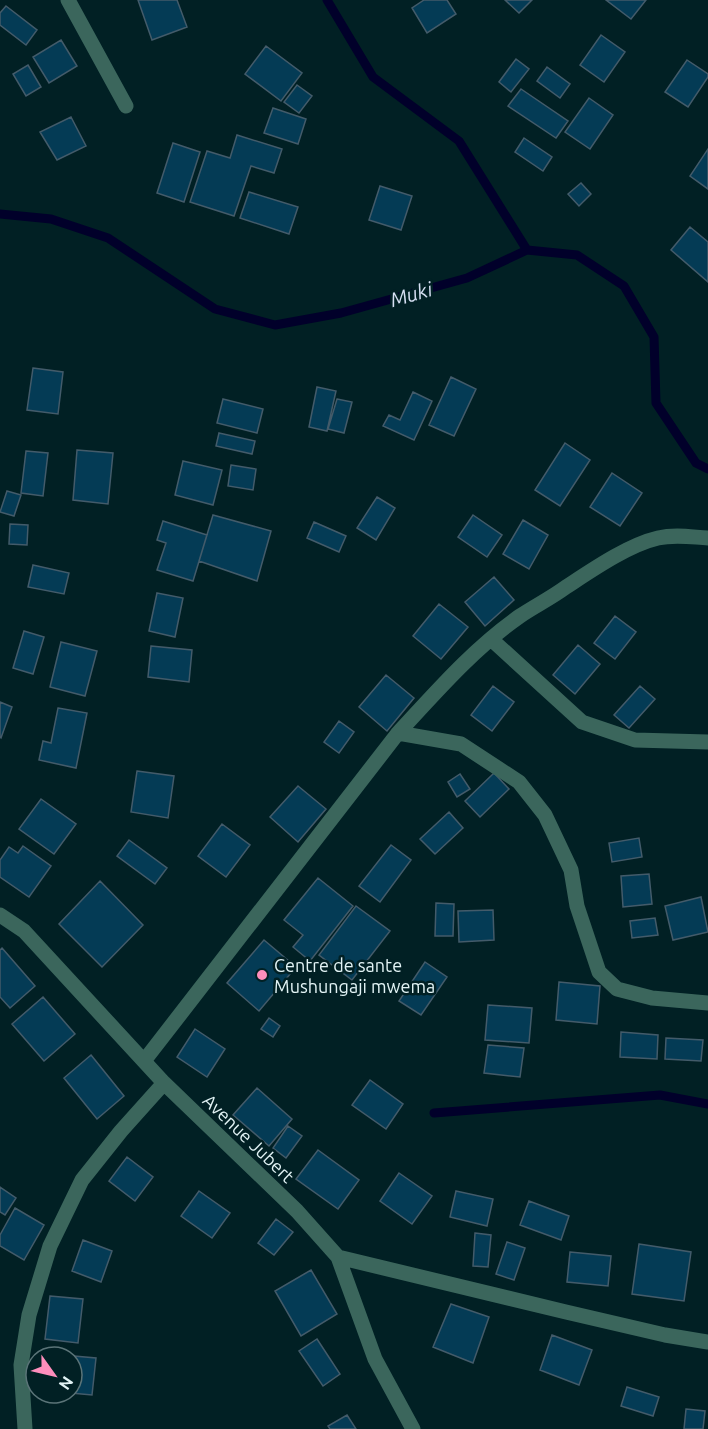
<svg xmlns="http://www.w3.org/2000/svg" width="708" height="1429" viewBox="0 0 708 1429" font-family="Ubuntu,sans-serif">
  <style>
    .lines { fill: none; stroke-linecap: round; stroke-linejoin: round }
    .stream { stroke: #01002a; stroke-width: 9 }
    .building { fill: #043b55; stroke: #435b6a; stroke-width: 1.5 }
    .minor { stroke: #3b665c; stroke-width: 15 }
    .poi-dot { fill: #fe8ebc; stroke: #012024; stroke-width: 2 }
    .labels { text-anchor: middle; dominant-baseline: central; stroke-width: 5; stroke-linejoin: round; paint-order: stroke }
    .poi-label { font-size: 18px; fill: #e2f3f5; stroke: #012024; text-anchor: start }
    .street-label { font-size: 18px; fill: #e2f3f5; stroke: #012024 }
    .water-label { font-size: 20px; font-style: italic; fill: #d6e0f3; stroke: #012024 }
  </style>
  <rect width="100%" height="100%" fill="#012024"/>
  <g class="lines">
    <path class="stream" d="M 327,0 L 373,77 L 459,141 L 527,250
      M 0,214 L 51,219 L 108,238 L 215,309 L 275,325 L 341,313 L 467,278 L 527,250 L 577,255 L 624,286 L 654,337 L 656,403 L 696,463 L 708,469
      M 434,1113 L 660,1095 L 708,1104"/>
  </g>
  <path class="building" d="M 138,0 L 177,0 L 187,27 L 152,40 Z
    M 424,0 L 447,0 L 456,14 L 427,33 L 412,8 Z
    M 505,0 L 532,0 L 519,13 Z
    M 606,0 L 646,0 L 631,19 Z
    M 6,6 L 37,30 L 26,45 L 0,25 L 0,13 Z
    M 601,35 L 625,52 L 604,82 L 580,65 Z
    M 61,40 L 77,66 L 49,83 L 33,57 Z
    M 266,46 L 302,73 L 281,101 L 245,74 Z
    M 516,59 L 529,69 L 511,92 L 499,82 Z
    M 687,60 L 708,74 L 708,77 L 688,107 L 665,92 Z
    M 28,65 L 41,87 L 26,96 L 13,74 Z
    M 547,67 L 570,84 L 560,98 L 537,81 Z
    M 297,85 L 312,96 L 299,113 L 284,102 Z
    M 521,89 L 568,121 L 556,138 L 508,106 Z
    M 589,98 L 613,115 L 590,149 L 565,132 Z
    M 273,108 L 306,119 L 298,144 L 264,133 Z
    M 71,117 L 86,146 L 57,160 L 40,132 Z
    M 237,135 L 282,149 L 274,173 L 251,166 L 234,216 L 190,202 L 207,151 L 230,158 Z
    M 524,138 L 552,157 L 543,171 L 515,152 Z
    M 173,143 L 200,152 L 184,202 L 157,193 Z
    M 708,149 L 708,189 L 690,176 Z
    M 581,183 L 591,194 L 579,206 L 568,194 Z
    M 380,186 L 412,196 L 401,230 L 369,220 Z
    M 249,192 L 298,207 L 289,234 L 240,218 Z
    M 690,227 L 708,242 L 708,282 L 671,250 Z
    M 33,368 L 63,372 L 58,414 L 27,410 Z
    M 451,377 L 476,389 L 454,436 L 429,425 Z
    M 317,387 L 336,391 L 327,431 L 309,427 Z
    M 413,392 L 432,401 L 414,440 L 383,426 L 389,415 L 400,420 Z
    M 223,399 L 263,409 L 257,433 L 217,423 Z
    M 337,399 L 352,402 L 344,433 L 328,429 Z
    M 219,433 L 255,441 L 252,454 L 216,446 Z
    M 565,443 L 590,460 L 560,506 L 535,490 Z
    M 77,450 L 113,453 L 108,504 L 73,500 Z
    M 26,451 L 48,453 L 43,496 L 21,493 Z
    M 183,461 L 222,470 L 213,505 L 175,495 Z
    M 231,465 L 256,469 L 253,490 L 228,486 Z
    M 612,473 L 642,493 L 620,526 L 590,507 Z
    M 7,491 L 21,495 L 14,516 L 0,512 Z
    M 377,497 L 395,508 L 376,540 L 357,528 Z
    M 213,515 L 271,531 L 257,581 L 199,561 Z
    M 473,515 L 502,535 L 487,557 L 458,537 Z
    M 523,520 L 548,535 L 529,569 L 503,554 Z
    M 163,521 L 207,535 L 193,581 L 157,570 L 166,543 L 157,540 Z
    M 314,522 L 346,536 L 339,552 L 307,538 Z
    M 10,524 L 28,525 L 27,545 L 9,544 Z
    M 33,565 L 69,573 L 64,594 L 28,587 Z
    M 494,577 L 514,600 L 485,626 L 465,602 Z
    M 157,593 L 183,598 L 175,637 L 149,631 Z
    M 439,604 L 468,627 L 441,659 L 413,636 Z
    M 615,616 L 636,632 L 615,659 L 594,643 Z
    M 24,631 L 44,637 L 33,674 L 13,668 Z
    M 61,642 L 97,651 L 85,696 L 50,687 Z
    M 578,645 L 600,664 L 575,694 L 553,675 Z
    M 151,646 L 192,650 L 189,682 L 148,677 Z
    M 386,675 L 414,698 L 387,731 L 359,707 Z
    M 493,686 L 514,702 L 492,731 L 471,715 Z
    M 640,686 L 655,699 L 629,728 L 614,715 Z
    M 0,702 L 12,707 L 1,738 L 0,737 Z
    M 58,708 L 87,713 L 76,768 L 39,760 L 43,741 L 51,743 Z
    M 339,721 L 354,732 L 339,753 L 324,742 Z
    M 137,771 L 174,776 L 168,818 L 131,812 Z
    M 494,773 L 509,789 L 480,817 L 465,801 Z
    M 460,774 L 470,789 L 457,797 L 448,782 Z
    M 298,786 L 326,809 L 298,842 L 270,817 Z
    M 41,799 L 76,824 L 54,854 L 19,829 Z
    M 449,812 L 463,828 L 435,854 L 420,839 Z
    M 222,824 L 250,845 L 226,877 L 198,856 Z
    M 639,838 L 642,857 L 612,862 L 609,843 Z
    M 129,840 L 167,868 L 155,884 L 117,856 Z
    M 391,845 L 411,860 L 380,902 L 359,886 Z
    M 23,846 L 51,866 L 29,897 L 0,877 L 0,860 L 9,847 L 18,853 Z
    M 649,874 L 652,904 L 623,907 L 621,876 Z
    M 318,878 L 353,906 L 310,961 L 293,947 L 303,935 L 284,920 Z
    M 100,881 L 143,925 L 102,967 L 59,924 Z
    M 701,897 L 708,932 L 673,940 L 665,906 Z
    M 436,903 L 454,904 L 453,936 L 435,936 Z
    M 356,906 L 390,931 L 352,980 L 319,955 Z
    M 493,910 L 494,940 L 459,942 L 458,911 Z
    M 655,918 L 658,935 L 632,938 L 630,921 Z
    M 264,940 L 296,967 L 259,1011 L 227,983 Z
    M 2,948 L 35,986 L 10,1008 L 0,997 L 0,950 Z
    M 425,962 L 447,977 L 421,1015 L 399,1001 Z
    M 559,982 L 600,986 L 597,1024 L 556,1020 Z
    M 43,997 L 75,1034 L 44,1061 L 12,1024 Z
    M 488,1005 L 532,1008 L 529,1043 L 485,1040 Z
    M 269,1018 L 280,1026 L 273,1037 L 261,1029 Z
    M 195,1029 L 225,1049 L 207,1077 L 177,1057 Z
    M 621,1032 L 658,1035 L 657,1059 L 620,1057 Z
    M 666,1038 L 703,1040 L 701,1061 L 665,1059 Z
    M 488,1045 L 524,1048 L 520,1077 L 484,1073 Z
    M 91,1055 L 124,1096 L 97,1119 L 64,1078 Z
    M 370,1080 L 403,1104 L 386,1129 L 352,1105 Z
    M 257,1088 L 292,1119 L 269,1146 L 233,1115 Z
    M 288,1126 L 302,1136 L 286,1158 L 273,1148 Z
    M 318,1150 L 359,1180 L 338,1209 L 296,1179 Z
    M 127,1157 L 153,1177 L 135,1201 L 109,1181 Z
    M 399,1173 L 432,1196 L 412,1224 L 380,1201 Z
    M 0,1187 L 16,1198 L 5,1215 L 0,1212 Z
    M 199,1191 L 230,1213 L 212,1238 L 181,1216 Z
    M 456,1191 L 493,1199 L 487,1226 L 450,1217 Z
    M 529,1201 L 569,1216 L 561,1240 L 520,1225 Z
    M 15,1208 L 44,1225 L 24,1260 L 0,1246 L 0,1235 Z
    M 276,1219 L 293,1232 L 274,1255 L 258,1243 Z
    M 475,1233 L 491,1235 L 488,1267 L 473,1266 Z
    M 83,1240 L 112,1251 L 101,1282 L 72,1271 Z
    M 507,1242 L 525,1248 L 514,1280 L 496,1274 Z
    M 639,1244 L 691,1252 L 684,1301 L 632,1294 Z
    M 570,1252 L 611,1256 L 608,1286 L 567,1282 Z
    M 311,1270 L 337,1314 L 301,1336 L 275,1291 Z
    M 50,1296 L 83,1299 L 78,1343 L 45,1339 Z
    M 451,1304 L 489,1317 L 473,1363 L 433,1347 Z
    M 552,1335 L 592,1350 L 579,1385 L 540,1370 Z
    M 317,1339 L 340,1374 L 323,1386 L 299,1351 Z
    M 40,1353 L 96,1358 L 92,1395 L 71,1393 L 72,1357 L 39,1357 Z
    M 627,1387 L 659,1397 L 653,1416 L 621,1406 Z
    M 686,1409 L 705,1411 L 703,1429 L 684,1429 Z
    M 347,1415 L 356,1429 L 330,1429 L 328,1426 Z"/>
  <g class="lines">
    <path class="minor" d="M 68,0 L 126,106
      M 491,639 L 582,722 L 635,740 L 708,742
      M 398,733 L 461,744 L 519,782 L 545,815 L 571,870 L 577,906 L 599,972 L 617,989 L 652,998 L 708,1003
      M 0,915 L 24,931 L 164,1083 L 297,1211 L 338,1257 L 375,1359 L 413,1429
      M 144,1061 L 398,733 C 436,692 474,648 520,616 C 535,606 551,598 566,587 C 592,570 628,545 658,538 C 675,534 691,537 708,538
      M 338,1257 L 566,1312 L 665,1335 L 708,1342
      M 25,1429 L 21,1365 L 29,1315 L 50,1246 L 82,1180 L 121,1131 L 164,1083"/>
  </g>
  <circle class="poi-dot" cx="262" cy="975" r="6"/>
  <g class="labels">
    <g class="poi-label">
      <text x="274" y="965">Centre de sante<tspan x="274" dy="21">Mushungaji mwema</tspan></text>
    </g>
    <g class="street-label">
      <text transform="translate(249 1138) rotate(44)">Avenue Jubert</text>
    </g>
    <g class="water-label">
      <text transform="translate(411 294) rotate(-16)">Muki</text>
    </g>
  </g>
  <g transform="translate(54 1375) rotate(124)"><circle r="28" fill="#012024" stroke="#5b7478" stroke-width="1.5"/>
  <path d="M0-4.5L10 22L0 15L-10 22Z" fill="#fe8ebc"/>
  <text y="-9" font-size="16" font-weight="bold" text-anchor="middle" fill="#e2f3f5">N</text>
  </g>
</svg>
